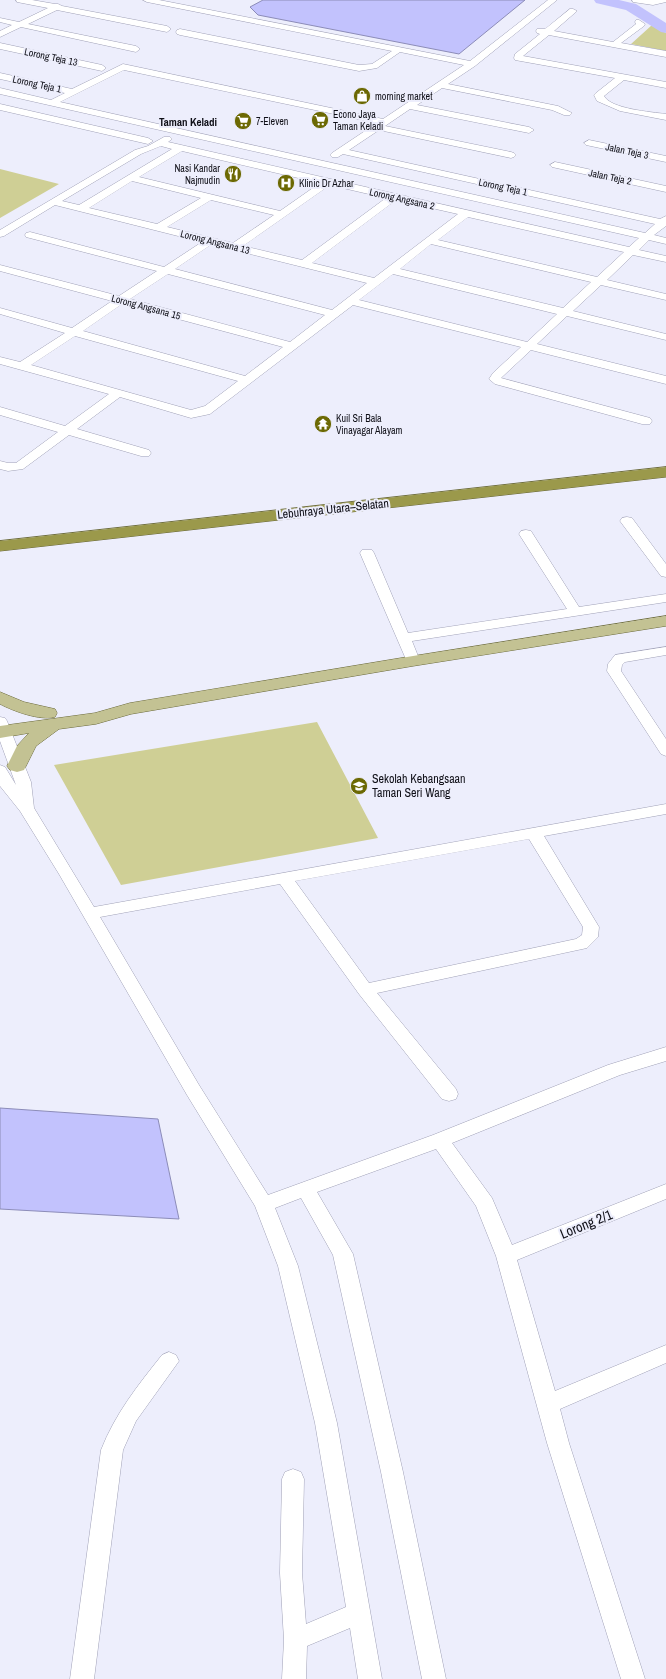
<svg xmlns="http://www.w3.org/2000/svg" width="666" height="1679" viewBox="0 0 666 1679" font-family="'Archivo Narrow',sans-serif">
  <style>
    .green { fill: #cfcf95 }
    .water { fill: #c2c2fd; stroke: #8c8cb8 }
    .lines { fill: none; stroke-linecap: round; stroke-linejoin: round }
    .river { fill: #c2c2fd; fill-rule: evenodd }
    .minor-casing { stroke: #a0a1b7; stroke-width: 1 }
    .major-casing { stroke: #6a6939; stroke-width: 1 }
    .highway-casing { stroke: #6a6939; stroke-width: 1 }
    .minor { fill: #fff; fill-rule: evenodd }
    .major { fill: #c3c293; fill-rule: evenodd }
    .highway { fill: #9b994b; fill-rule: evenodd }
    .labels { text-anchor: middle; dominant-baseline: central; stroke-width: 4; stroke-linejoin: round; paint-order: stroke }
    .far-street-label { font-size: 10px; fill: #0f0f17; stroke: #edeefc }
    .far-poi-label { font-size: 10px; fill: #0f0f17; stroke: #edeefc; text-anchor: start }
    .far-neighbourhood-label { font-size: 11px; font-weight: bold; fill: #0f0f17; stroke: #edeefc }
    .street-label { font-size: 12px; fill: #0f0f17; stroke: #edeefc }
    .poi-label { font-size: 12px; fill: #0f0f17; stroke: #edeefc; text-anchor: start }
    .near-street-label { font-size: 14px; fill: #0f0f17; stroke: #edeefc }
  </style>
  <rect width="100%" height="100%" fill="#edeefc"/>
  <path class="green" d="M 652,25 L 666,33 L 666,51 L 631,44 Z
    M 0,169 L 59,184 L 0,218 Z
    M 317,722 L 378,838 L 121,885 L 54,765 Z"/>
  <path class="water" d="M 263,0 L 525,0 L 459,54 L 258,15 L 250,7 Z
    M 0,1108 L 158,1119 L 179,1219 L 0,1209 Z"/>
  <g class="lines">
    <path class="river" d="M 594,0 L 619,0 L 636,4 L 666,23 L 666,33 L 661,32 L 626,10 L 596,3 Z"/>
    <defs>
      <path id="minor" d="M 16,0 L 32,0 L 55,4 L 58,4 L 62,6 L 167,26 L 171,29 L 167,32 L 57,10 L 28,24 L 136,46 L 140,49 L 136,52 L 21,27 L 0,37 L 0,31 L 12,25 L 0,22 L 0,18 L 19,22 L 48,8 L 17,2 Z
        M 143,0 L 159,0 L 470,61 L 548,0 L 557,0 L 475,66 L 448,84 L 558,106 L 572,113 L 570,115 L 564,115 L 552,110 L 442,88 L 417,105 L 529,127 L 534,130 L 529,133 L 410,109 L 385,126 L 511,152 L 514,153 L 516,155 L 514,157 L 511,158 L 379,130 L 349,150 L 660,219 L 666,216 L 666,226 L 654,235 L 666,238 L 666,244 L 649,240 L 639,250 L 666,256 L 666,262 L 633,255 L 607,280 L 666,294 L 666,300 L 601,285 L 573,311 L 666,334 L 666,340 L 567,316 L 537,344 L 666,376 L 666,384 L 531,350 L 501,378 L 650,418 L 652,421 L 650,424 L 642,424 L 495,384 L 489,379 L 493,373 L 521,347 L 353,305 L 210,414 L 191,418 L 120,397 L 77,429 L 149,450 L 151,453 L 149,456 L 141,456 L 69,435 L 23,469 L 8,471 L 0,469 L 0,461 L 8,463 L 16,463 L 58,432 L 0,415 L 0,407 L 65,426 L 109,394 L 0,364 L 0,357 L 20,362 L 65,333 L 0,314 L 0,308 L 72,328 L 112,301 L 0,271 L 0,265 L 119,296 L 157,271 L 26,237 L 25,235 L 26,233 L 30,232 L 164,267 L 202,242 L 55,205 L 4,236 L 0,237 L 0,230 L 135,150 L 148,146 L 164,137 L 170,137 L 172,139 L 168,142 L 629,247 L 639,238 L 0,94 L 0,88 L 51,100 L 65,93 L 0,79 L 0,73 L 72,89 L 123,64 L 383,119 L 464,65 L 400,52 L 377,68 L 359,71 L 180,35 L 177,34 L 176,32 L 177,30 L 180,29 L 359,65 L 372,64 L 392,51 L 147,2 ZM 124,70 L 377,123 L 332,153 L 330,155 L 332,157 L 338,157 L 343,154 L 655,224 L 645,233 L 60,102 ZM 161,146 L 172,149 L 79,205 L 62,201 L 141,154 ZM 182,151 L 320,183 L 280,211 L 139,177 ZM 132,181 L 201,198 L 157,224 L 89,208 ZM 330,185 L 386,198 L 302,260 L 243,246 ZM 211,200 L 274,215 L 233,243 L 167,227 ZM 396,200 L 458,214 L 374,278 L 312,263 ZM 468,217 L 624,252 L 597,277 L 438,240 ZM 212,244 L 230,249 L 367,283 L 332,310 L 175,269 ZM 431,244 L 591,282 L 563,308 L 400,269 ZM 168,274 L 325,315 L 290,342 L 130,299 ZM 393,274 L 557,314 L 527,342 L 359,300 ZM 122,304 L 283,347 L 245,376 L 83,331 ZM 75,336 L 238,381 L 205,406 L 191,410 L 31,365 Z
        M 632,0 L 666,0 L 666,2 L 653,5 L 633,2 Z
        M 570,9 L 573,9 L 577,11 L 554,31 L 613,42 L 636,24 L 635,22 L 636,20 L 639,20 L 645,24 L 644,26 L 621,43 L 666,51 L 666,57 L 549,35 L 523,56 L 666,82 L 666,88 L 624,80 L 604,96 C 611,109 651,112 666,114 L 666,120 L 620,111 L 597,101 L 594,95 L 596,93 L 615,78 L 515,60 L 514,58 L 515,54 L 540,34 L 537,33 L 536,31 L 537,29 L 545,29 Z
        M 0,43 L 102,65 L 106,68 L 102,71 L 0,49 Z
        M 0,104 L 148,138 L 153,141 L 148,144 L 0,110 Z
        M 589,140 L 666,156 L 666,162 L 586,145 L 584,143 Z
        M 555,162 L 666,186 L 666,192 L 552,167 L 550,165 Z
        M 627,517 L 632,518 L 666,564 L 666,577 L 661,576 L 620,521 L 622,518 Z
        M 526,530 L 531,531 L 579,607 L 666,594 L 666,602 L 412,641 L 420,661 L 418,664 L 413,665 L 408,664 L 360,553 L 362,550 L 372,550 L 374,553 L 408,633 L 567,609 L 519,534 L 521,531 Z
        M 666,647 L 666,655 L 625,662 L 622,665 L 621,671 L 666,739 L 666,756 L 661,754 L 607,671 L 608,664 L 615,655 Z
        M 0,717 L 5,718 L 7,721 L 31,782 L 34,808 L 94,907 L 666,804 L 666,814 L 544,836 L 599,927 L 598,937 L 587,948 L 377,993 L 456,1089 L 458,1094 L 456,1099 L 449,1101 L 442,1099 L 359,994 L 280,884 L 100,917 L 199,1085 L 268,1195 L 433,1135 L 608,1065 L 666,1047 L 666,1061 L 620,1075 L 452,1143 L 492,1198 L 512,1245 L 666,1184 L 666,1199 L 517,1260 L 555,1391 L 666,1345 L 666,1363 L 560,1409 L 569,1443 L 645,1679 L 621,1679 L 547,1443 L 496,1256 L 476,1206 L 436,1149 L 317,1192 L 353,1254 L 403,1472 L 446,1679 L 422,1679 L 381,1472 L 333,1255 L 301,1198 L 275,1208 L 298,1266 L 337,1423 L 382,1679 L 358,1679 L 350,1628 L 307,1646 L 306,1679 L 282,1679 L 284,1640 L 280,1573 L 282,1479 L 285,1472 L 293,1469 L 301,1472 L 304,1479 L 302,1573 L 306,1624 L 346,1607 L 315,1423 L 278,1266 L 255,1206 L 187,1095 L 59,874 L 20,811 L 0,786 L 0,765 L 5,767 L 16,785 L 0,741 ZM 529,839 L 583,927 L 582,935 L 576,939 L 369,983 L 295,881 Z
        M 169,1352 L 176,1355 L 179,1361 L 136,1421 L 123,1450 L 94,1679 L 70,1679 L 101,1450 C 115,1414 138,1385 162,1355 Z"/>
      <path id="major" d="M 666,616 L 666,626 L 413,666 L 131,714 L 96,724 L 59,729 L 36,746 L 24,770 L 17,772 L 10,770 L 7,766 L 17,746 L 29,733 L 0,738 L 0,726 L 95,713 L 130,703 L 413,656 Z
        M 0,692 L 24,702 L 55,709 L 57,713 L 55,717 C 40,721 13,711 0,704 Z"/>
      <path id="highway" d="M 666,467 L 666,477 L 0,551 L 0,541 Z"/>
    </defs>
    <use href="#minor" class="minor-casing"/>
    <use href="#major" class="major-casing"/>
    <use href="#highway" class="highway-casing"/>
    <use href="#minor" class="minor"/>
    <use href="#major" class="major"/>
    <use href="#highway" class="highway"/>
  </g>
  <defs>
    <symbol id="shop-disc" viewBox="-11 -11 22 22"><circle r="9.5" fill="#6c6903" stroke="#edeefc"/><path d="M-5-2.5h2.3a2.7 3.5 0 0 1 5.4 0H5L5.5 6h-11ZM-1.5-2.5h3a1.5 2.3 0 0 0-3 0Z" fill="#fff"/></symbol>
    <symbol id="supermarket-disc" viewBox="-11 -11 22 22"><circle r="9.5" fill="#6c6903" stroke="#edeefc"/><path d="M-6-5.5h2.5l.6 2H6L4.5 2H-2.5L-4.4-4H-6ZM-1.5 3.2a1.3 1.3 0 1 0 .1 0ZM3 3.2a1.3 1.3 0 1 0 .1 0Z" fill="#fff"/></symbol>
    <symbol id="restaurant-disc" viewBox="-11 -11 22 22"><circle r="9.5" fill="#6c6903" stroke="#edeefc"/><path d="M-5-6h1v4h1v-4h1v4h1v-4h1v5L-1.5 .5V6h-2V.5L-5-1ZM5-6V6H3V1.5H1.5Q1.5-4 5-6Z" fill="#fff"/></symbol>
    <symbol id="hospital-disc" viewBox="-11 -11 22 22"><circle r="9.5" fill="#6c6903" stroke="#edeefc"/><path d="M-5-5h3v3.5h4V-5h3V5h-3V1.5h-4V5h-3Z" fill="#fff"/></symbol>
    <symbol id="temple-disc" viewBox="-11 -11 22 22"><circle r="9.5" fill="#6c6903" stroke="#edeefc"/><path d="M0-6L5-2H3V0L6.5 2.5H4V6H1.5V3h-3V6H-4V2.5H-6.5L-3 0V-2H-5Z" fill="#fff"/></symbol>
    <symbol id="school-disc" viewBox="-11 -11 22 22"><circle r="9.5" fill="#6c6903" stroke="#edeefc"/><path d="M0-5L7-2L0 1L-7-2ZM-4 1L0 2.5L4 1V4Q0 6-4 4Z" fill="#fff"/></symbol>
  </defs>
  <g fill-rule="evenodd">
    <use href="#shop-disc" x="352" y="86" width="20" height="20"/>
    <use href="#supermarket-disc" x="310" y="110" width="20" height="20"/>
    <use href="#supermarket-disc" x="233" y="111" width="20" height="20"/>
    <use href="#restaurant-disc" x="223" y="164" width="20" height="20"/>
    <use href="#hospital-disc" x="276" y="173" width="20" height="20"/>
    <use href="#temple-disc" x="313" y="414" width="20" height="20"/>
    <use href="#school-disc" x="349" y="776" width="20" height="20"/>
  </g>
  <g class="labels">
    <g class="far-street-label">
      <text transform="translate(51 57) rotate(12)">Lorong Teja 13</text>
      <text transform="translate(37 84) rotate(12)">Lorong Teja 1</text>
      <text transform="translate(627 151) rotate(12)">Jalan Teja 3</text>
      <text transform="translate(610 177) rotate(12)">Jalan Teja 2</text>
      <text transform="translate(503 187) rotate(12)">Lorong Teja 1</text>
      <text transform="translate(402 199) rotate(13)">Lorong Angsana 2</text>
      <text transform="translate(215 242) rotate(14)">Lorong Angsana 13</text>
      <text transform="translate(146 307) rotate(15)">Lorong Angsana 15</text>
    </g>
    <g class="far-poi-label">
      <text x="375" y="96">morning market</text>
      <text x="333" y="114">Econo Jaya<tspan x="333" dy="12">Taman Keladi</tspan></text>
      <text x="256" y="121">7-Eleven</text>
      <text x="220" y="168" text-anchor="end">Nasi Kandar<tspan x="220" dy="12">Najmudin</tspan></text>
      <text x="299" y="183">Klinic Dr Azhar</text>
      <text x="336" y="418">Kuil Sri Bala<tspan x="336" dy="12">Vinayagar Alayam</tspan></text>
    </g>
    <g class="far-neighbourhood-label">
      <text x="188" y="122">Taman Keladi</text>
    </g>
    <g class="street-label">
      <text transform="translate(333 509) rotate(-6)">Lebuhraya Utara–Selatan</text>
    </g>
    <g class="poi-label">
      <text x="372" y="779">Sekolah Kebangsaan<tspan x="372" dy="14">Taman Seri Wang</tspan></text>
    </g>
    <g class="near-street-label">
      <text transform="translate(586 1224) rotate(-22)">Lorong 2/1</text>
    </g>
  </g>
</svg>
